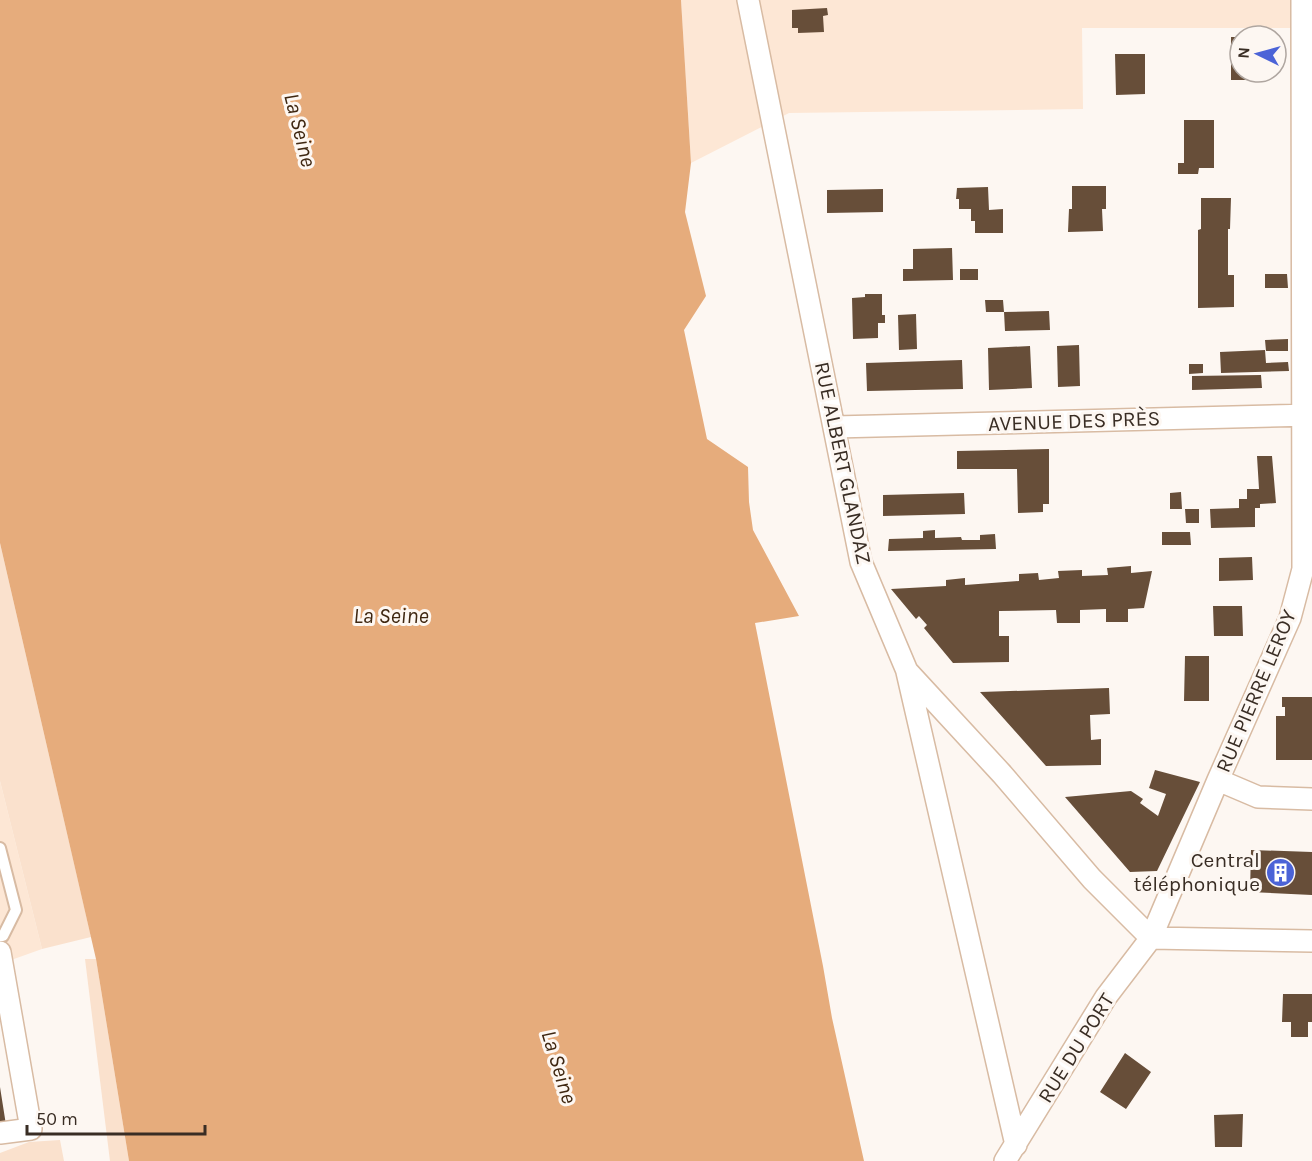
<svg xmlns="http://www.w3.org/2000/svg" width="1312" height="1161" viewBox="0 0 1312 1161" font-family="Karla,sans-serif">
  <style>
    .built { fill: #fde7d5 }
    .green { fill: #fae1cd }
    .water { fill: #e6ac7c }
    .building { fill: #674e39 }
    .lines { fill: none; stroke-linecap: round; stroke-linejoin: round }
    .service-casing { stroke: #d8bba3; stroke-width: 14 }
    .minor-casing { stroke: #d8bba3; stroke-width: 24 }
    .service { stroke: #fff; stroke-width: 10 }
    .minor { stroke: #fff; stroke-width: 21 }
    .labels { text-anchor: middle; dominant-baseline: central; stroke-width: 6; stroke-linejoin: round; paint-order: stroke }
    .street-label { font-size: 21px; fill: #392d24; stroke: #fdf7f2 }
    .poi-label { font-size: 21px; fill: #392d24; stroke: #fdf7f2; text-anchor: end }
    .water-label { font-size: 22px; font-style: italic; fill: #3f2711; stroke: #fdf7f2 }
  </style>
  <rect width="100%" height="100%" fill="#fdf7f2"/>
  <path class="built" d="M 681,0 L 1294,0 L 1295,28 L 1082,28 L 1083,109 L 789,113 L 691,163 Z
    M 0,781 L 42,949 L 0,964 Z"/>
  <path class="green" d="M 0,543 L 91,937 L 42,949 L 0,781 Z
    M 85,959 L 96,959 L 129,1161 L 110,1161 Z
    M 60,1140 L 64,1161 L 0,1161 L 0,1153 L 29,1142 Z"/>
  <path class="water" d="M 0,0 L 681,0 L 691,163 L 685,212 L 706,296 L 684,330 L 707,439 L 748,467 L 749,502 L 753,530 L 799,616 L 755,623 L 823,966 L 832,1018 L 864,1161 L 129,1161 L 96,959 L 0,543 Z"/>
  <path class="building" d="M 827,8 L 828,15 L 823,16 L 824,32 L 798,33 L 798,28 L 792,28 L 792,10 Z
    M 1231,37 L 1240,37 L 1240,72 L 1260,72 L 1261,80 L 1231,80 Z
    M 1115,54 L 1145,54 L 1145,94 L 1116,95 Z
    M 1184,120 L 1214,120 L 1214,168 L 1199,168 L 1198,174 L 1178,174 L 1178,163 L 1184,163 Z
    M 1072,186 L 1106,186 L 1106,209 L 1102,209 L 1103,231 L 1068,232 L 1069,209 L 1072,209 Z
    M 988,187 L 989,210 L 1003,209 L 1003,233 L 975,233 L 975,221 L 971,221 L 971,209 L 959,209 L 959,199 L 956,199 L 957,188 Z
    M 883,189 L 883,212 L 827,213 L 827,190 Z
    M 1201,198 L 1231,198 L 1230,229 L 1228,229 L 1228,275 L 1234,275 L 1234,307 L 1198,308 L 1198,230 L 1201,229 Z
    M 952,248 L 953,280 L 903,281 L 903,269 L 913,269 L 913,249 Z
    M 960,269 L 978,269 L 978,280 L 960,280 Z
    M 1265,274 L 1287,274 L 1288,288 L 1265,288 Z
    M 865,294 L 882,294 L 882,315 L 885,315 L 885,323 L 878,323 L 878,338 L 853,339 L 852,298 L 865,297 Z
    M 985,300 L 1003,300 L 1004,312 L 986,312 Z
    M 1049,311 L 1050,330 L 1005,331 L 1004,312 Z
    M 916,314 L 917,349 L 899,350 L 898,315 Z
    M 1288,339 L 1288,351 L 1266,351 L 1265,340 Z
    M 1079,345 L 1080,386 L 1058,387 L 1057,346 Z
    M 1030,346 L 1032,388 L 989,390 L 988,348 Z
    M 1265,350 L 1266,363 L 1288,362 L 1289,371 L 1221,373 L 1220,352 Z
    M 962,360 L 963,389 L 867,391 L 866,363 Z
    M 1189,364 L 1203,364 L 1203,373 L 1189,374 Z
    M 1261,375 L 1262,388 L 1192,390 L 1192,376 Z
    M 1049,449 L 1049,504 L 1043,504 L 1043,512 L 1018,513 L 1017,469 L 957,469 L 957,451 Z
    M 1257,456 L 1272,456 L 1276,503 L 1260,504 L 1260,508 L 1255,508 L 1255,527 L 1211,528 L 1210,509 L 1239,508 L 1239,499 L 1247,499 L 1247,489 L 1259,489 Z
    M 1181,492 L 1182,509 L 1170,509 L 1170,493 Z
    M 964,493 L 965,514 L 883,516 L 883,495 Z
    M 1185,509 L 1199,509 L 1199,523 L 1186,523 Z
    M 935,530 L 935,538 L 961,537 L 962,540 L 980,540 L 980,535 L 995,534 L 996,549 L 888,551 L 889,539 L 923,538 L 923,531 Z
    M 1162,532 L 1190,532 L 1191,545 L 1162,545 Z
    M 1252,557 L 1253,580 L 1219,581 L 1219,558 Z
    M 1131,566 L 1131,573 L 1152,571 L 1144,608 L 1128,609 L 1128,622 L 1106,622 L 1106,609 L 1080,610 L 1080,623 L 1057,623 L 1056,610 L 999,611 L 999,636 L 1009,636 L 1009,662 L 953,663 L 924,628 L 927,625 L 919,616 L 916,619 L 891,589 L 946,586 L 946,580 L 965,578 L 965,585 L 1019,581 L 1019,574 L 1038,573 L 1039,580 L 1059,578 L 1058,571 L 1082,570 L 1082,576 L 1108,575 L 1107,568 Z
    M 1213,606 L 1242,606 L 1243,636 L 1214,636 Z
    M 1185,656 L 1209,656 L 1209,701 L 1184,701 Z
    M 1109,688 L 1110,714 L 1090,715 L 1091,740 L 1101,739 L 1101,765 L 1046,766 L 980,692 Z
    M 1282,697 L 1312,697 L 1312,760 L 1276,760 L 1276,716 L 1285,716 L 1285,707 L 1282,707 Z
    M 1155,770 L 1200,782 L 1157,871 L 1130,872 L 1065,797 L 1131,791 L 1143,799 L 1140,803 L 1158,816 L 1166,794 L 1149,788 Z
    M 1251,850 L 1312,852 L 1312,895 L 1250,892 Z
    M 1283,994 L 1312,994 L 1312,1022 L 1308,1022 L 1308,1037 L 1291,1037 L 1291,1022 L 1282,1022 Z
    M 1125,1053 L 1151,1072 L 1126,1109 L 1100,1092 Z
    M 0,1087 L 6,1125 L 0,1126 Z
    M 1243,1114 L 1242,1147 L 1215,1147 L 1214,1115 Z"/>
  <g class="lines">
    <defs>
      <path id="service" d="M 0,848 L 16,910 L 3,936 L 0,936"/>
      <path id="minor" d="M 748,0 L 861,562 L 907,671 L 1002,774 L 1092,879 L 1151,938
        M 835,427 L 1312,415
        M 907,672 L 1016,1145
        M 1218,780 L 1258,797 L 1312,799
        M 1151,938 L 1312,941
        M 0,952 L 31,1129 L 0,1133
        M 1005,1161 L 1106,997 L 1151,938 L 1218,780 L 1290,618 L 1303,569 L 1302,0"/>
    </defs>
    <use href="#service" class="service-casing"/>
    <use href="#minor" class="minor-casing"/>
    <use href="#service" class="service"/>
    <use href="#minor" class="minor"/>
  </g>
  <defs>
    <symbol id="building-disc" viewBox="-11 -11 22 22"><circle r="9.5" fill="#4b63d7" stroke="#fdf7f2"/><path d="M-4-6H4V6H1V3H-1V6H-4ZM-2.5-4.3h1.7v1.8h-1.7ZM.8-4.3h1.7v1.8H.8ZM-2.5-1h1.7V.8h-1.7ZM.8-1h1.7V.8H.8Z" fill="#fff"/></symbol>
  </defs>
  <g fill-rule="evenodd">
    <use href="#building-disc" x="1264" y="856" width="33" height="33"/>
  </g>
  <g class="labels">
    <g class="street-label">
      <text transform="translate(1074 421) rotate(-2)">AVENUE DES PRÈS</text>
      <text transform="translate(843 463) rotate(78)">RUE ALBERT GLANDAZ</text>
      <text transform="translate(1256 691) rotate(-67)">RUE PIERRE LEROY</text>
      <text transform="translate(1076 1048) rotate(-58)">RUE DU PORT</text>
    </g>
    <g class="poi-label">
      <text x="1260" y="860">Central<tspan x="1260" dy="24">téléphonique</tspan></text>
    </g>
    <g class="water-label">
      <text transform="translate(300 130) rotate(76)">La Seine</text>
      <text x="391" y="616">La Seine</text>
      <text transform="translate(559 1067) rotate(73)">La Seine</text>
    </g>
  </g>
  <g transform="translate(1258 54) rotate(275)"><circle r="28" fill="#fdf7f2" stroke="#afa6a0" stroke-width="1.5"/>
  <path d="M0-4.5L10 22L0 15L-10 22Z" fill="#4b63d7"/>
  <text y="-9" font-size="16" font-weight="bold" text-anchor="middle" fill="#392d24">N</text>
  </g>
  <path d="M27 1125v9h178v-9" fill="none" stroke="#392d24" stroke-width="3"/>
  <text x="36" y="1125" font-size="18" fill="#392d24" stroke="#fdf7f2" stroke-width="4.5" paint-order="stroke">50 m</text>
</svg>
